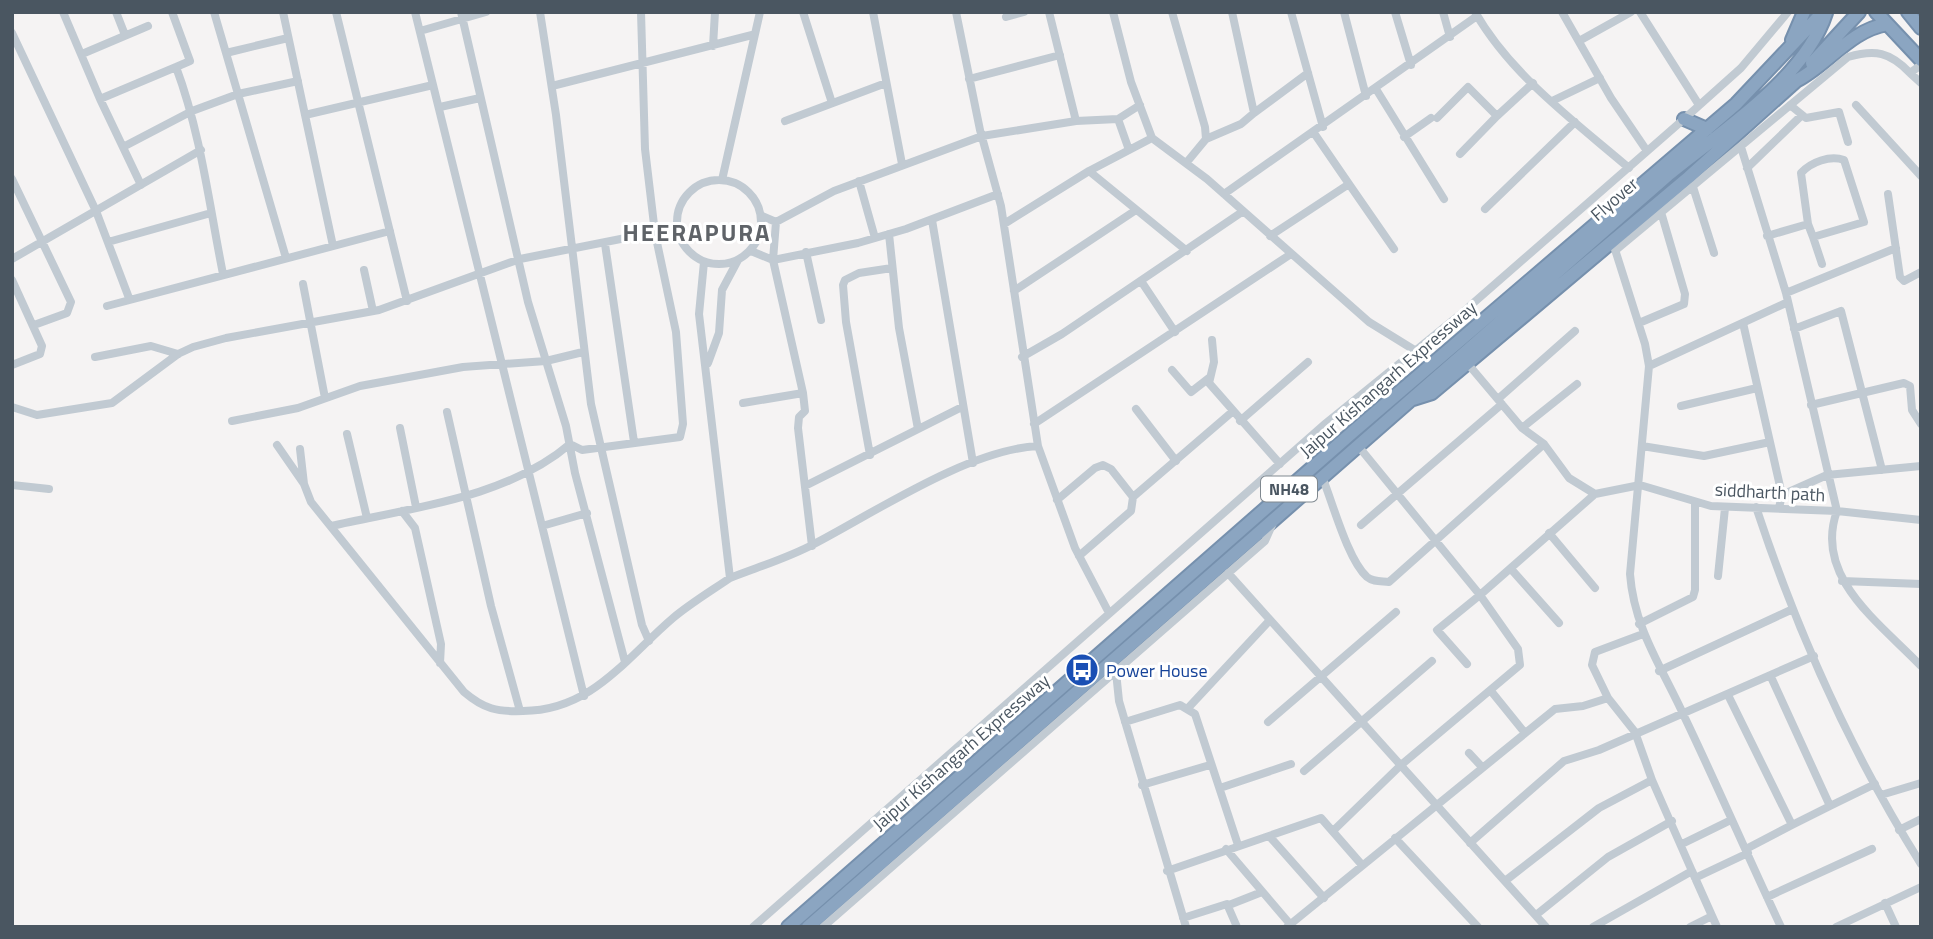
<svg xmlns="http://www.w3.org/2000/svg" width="1933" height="939" viewBox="0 0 1933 939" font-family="'Titillium Web',sans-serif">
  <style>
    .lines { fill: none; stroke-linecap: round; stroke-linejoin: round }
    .highway-casing { stroke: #7690ad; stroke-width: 16 }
    .minor { stroke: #c1cad2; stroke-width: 8 }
    .highway { stroke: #8ba5c1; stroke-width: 12 }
    .labels { text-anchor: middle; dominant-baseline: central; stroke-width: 6; stroke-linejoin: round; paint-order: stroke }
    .shield { fill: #fff; stroke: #808990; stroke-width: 2 }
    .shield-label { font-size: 16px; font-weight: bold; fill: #4a5661 }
    .street-label { font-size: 18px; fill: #4a5661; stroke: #fff }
    .transit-label { font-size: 18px; fill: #164399; stroke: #fff; text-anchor: start }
    .district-label { font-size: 24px; font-weight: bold; letter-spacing: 2px; fill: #5f6368; stroke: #fff }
  </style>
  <rect width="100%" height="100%" fill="#f5f3f3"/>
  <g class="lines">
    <defs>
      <path id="highway" d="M 1876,12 L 1921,60
        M 1908,12 L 1921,28
        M 1792,40 L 1804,12
        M 1812,63 L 1859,12
        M 1684,119 L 1707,129
        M 1413,399 L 1432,393 L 1689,177 L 1796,81 C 1829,64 1849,31 1887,24
        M 788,927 L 1354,431 L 1736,104 L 1823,12
        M 808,927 L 1668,175 C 1720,132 1805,79 1826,13"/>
    </defs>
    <use href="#highway" class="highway-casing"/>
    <path class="minor" d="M 63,12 L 100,99 L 141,185
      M 116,12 L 125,35
      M 172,12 L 190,61 L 176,67 C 201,134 209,204 223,274
      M 214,12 L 286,258
      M 283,12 L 333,246
      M 336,12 L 407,301
      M 415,12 L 584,696
      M 461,12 L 528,302 L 566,426 L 575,473 L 625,662
      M 540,12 L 556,115 L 591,404 L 642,625 L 649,641
      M 803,12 L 832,103
      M 873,12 L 902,164
      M 956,12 L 980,130 L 1001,206 L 1038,446
      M 1049,12 L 1076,121
      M 1113,12 L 1131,82 L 1152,138 L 1207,179 L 1369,322 L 1416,351
      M 1172,12 L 1205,127 L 1206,139 L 1187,162
      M 1291,12 L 1323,127
      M 1344,12 L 1366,96
      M 1395,12 L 1411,65
      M 1443,12 L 1450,37
      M 1475,12 C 1511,75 1574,121 1629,168
      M 1562,12 L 1611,98 L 1647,151
      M 1640,12 L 1699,105
      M 1006,17 L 1024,12
      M 420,31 L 486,12
      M 12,33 L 96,211 L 129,298
      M 1579,41 L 1631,12
      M 713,46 L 715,12
      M 226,53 L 288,38
      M 82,54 L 148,26
      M 1910,73 L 1921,83
      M 969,79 L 1060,55
      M 552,86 L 752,35
      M 1376,89 L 1444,199
      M 100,99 L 176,67
      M 1552,101 L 1600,78
      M 1790,105 L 1806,118 L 1839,112 L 1848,142
      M 1856,105 L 1921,176
      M 440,107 L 480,98
      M 1254,113 L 1308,73
      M 305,115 L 433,85
      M 1437,118 L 1468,87 L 1497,116 L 1533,83
      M 1118,119 L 1129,150
      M 785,121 L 886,83
      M 1314,133 L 1349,184
      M 1404,137 L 1431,118
      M 1206,139 L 1241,124 L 1254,113 L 1232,12
      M 123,147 L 192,111 L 238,94 L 298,81
      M 1741,147 L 1786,293 L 1837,511 C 1813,577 1880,623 1921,666
      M 1460,154 L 1497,116
      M 1747,168 L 1802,115
      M 1089,171 L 1187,251
      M 12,179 L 71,302 L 67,313 L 34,325
      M677 222a42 42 0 1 1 84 0a42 42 0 1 1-84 0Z
      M 722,180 L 760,12
      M 859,181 L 875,238
      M 1693,187 L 1714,253
      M 1224,194 L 1477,16
      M 1888,194 L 1900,277 L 1904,281 L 1921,272
      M 1485,209 L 1575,122
      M 762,216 L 776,222 L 834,191 L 982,136 L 1076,121 L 1118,119 L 1140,105
      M 932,220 L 973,463
      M 776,222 L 773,260 L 803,393 L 805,411 L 799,417 L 798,428 L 812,546
      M 1004,224 L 1089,171 L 1152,138
      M 889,234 L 899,328 L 918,429
      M 1270,236 L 1349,184 L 1394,249
      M 1767,236 L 1808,224 L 1801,173 C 1811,162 1830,155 1844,160 L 1864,222 L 1813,237 L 1808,224
      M 1813,237 L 1822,264
      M 1612,240 L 1645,344 L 1649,366 L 1630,574 C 1634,629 1663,669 1685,718 C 1718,787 1748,857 1781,927
      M 108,242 L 211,213
      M 605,244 L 634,442
      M 1616,250 L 1848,57 C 1875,49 1890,52 1910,73 L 1921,65
      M 751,251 L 773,260 L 858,243 L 906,229 L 998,194
      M 806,252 L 821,320
      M 12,259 L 201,150
      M 704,262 L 699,314 L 730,578 C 758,567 788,558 814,544 C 877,511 968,450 1038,446 L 1075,548 L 1109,613
      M 364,270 L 373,311
      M 12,280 L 42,346 L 40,354 L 12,365
      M 1141,281 L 1175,332
      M 303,284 L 325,398
      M 1014,291 L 1136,210
      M 1786,293 L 1896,248
      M 107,306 L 390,231
      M 1639,323 L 1684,304 L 1685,294 L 1661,212
      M 1743,323 L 1782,495 L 1779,508
      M 1794,329 L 1841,311 L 1882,470
      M 1212,340 L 1214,362 L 1209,383 L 1280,464
      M 95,357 L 151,346 L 178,354
      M 1022,357 L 1062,334 L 1242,212
      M 708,363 L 719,333 L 722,290 L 738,260
      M 1468,364 L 1522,428 L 1544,444 L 1569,478 L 1595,494 L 1640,485 L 1711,506 L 1837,511 L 1921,520
      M 1649,366 L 1788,302
      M 1172,370 L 1191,392 L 1209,378
      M 1498,399 L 1575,331
      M 743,403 L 803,393
      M 1811,405 L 1904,383 L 1910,386 L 1912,410 L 1921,424
      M 1681,406 L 1757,388
      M 12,407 L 37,415 L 112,403 L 178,354 L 193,347 L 226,338 L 379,310 L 520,259 L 676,228
      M 1136,409 L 1176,461
      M 447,412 L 491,606 L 520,711
      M 232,421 L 298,408 L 360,386 L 463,367 L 546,361 L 583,352
      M 1240,421 L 1308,362
      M 1034,424 L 1291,254
      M 400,428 L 416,507
      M 1522,428 L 1577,384
      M 347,434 L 367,518
      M 277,445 L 304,484
      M 1642,446 L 1704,456 L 1770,442
      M 1359,447 L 1480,595 L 1595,494
      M 300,449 L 304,484 L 311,502 L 464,692 C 484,709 497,712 523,711 C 591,711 625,659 673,618 C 691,603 711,591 730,578
      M 870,455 L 846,322 L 843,285 L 845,280 L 859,273 L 892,268
      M 1323,479 C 1333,504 1348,560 1367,577 C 1373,582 1381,581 1389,582 L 1544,444
      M 12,485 L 49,489
      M 805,486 L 962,407
      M 1782,495 L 1827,475 L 1921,466
      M 1133,497 L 1232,412
      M 1057,500 L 1095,468 L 1103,465 L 1111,469 L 1133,497 L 1131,511 L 1079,556
      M 1756,507 C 1797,631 1852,754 1921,864
      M 402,511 L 415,528 L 441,644 L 440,663
      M 1361,525 L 1502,404
      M 331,526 C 410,508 507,498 570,444 L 582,450 L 680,437 L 683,424 L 676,332 L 655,233 L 645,149 L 641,12
      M 542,526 L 587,513
      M 1549,533 L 1595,588
      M 1511,569 L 1559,623
      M 1228,573 L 1546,927
      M 1718,576 L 1725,508
      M 1842,581 L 1921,584
      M 1639,624 L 1693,597 L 1695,590 L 1695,502
      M 1659,671 L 1793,609
      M 1116,672 L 1119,701 L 1186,927
      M 1771,677 L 1830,806 L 1792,825
      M 1491,691 L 1525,733
      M 1728,695 L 1792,825 L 1746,849
      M 1189,707 L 1270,620
      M 1125,722 L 1180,705 L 1195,714 L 1238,845
      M 1268,722 L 1396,612
      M 1469,753 L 1482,767
      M 1304,771 L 1432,661
      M 1142,785 L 1210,765
      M 1220,788 L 1291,764
      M 1881,795 L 1921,783
      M 1830,806 L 1875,784
      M 1334,830 L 1401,765 L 1520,665 L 1518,649 L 1480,595 L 1437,630 L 1467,664
      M 1899,830 L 1921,819
      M 1270,837 L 1324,898
      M 1395,838 L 1478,927
      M 1470,843 L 1564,761 L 1599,750 L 1814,656
      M 1682,844 L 1731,820
      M 1226,849 L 1290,924
      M 1167,871 L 1321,818 L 1362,865
      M 1692,871 L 1717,927
      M 1695,878 L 1748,853
      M 1505,881 L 1599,808 L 1652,780
      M 1767,897 L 1872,849
      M 1885,903 L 1896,927
      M 1229,905 L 1262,892
      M 1536,915 L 1608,857 L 1672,821
      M 1183,918 L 1227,904 L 1237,927
      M 753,927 L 1326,423 L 1463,312 L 1684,119 L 1741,68 L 1788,12
      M 823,927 L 1265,541 L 1273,523
      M 1287,927 L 1555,709 L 1583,706 L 1608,698
      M 1593,927 L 1692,871 L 1652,780 L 1635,732 L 1608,698 L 1592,665 L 1595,652 L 1643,634
      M 1690,927 L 1712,916
      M 1836,927 L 1921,887"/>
    <use href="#highway" class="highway"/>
  </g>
  <defs>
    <symbol id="bus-disc" viewBox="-11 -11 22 22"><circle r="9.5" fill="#1a4fb4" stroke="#fff"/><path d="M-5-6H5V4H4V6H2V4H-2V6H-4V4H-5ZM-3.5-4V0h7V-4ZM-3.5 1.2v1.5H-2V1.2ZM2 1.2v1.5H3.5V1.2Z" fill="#fff"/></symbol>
  </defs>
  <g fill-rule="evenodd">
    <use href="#bus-disc" x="1063" y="651" width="38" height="38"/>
  </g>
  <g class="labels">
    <rect class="shield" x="1261" y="476.5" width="56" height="25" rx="5"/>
    <g class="shield-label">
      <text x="1289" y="489">NH48</text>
    </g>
    <g class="street-label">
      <text transform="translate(1614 199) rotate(-41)">Flyover</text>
      <text transform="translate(1388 379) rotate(-41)">Jaipur Kishangarh Expressway</text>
      <text transform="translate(1770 492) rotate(3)">siddharth path</text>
      <text transform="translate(961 752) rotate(-41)">Jaipur Kishangarh Expressway</text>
    </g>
    <g class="transit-label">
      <text x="1106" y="670">Power House</text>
    </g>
    <g class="district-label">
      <text x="697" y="232">HEERAPURA</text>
    </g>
  </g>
  <rect width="1933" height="939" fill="none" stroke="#4a5661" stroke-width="28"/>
</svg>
